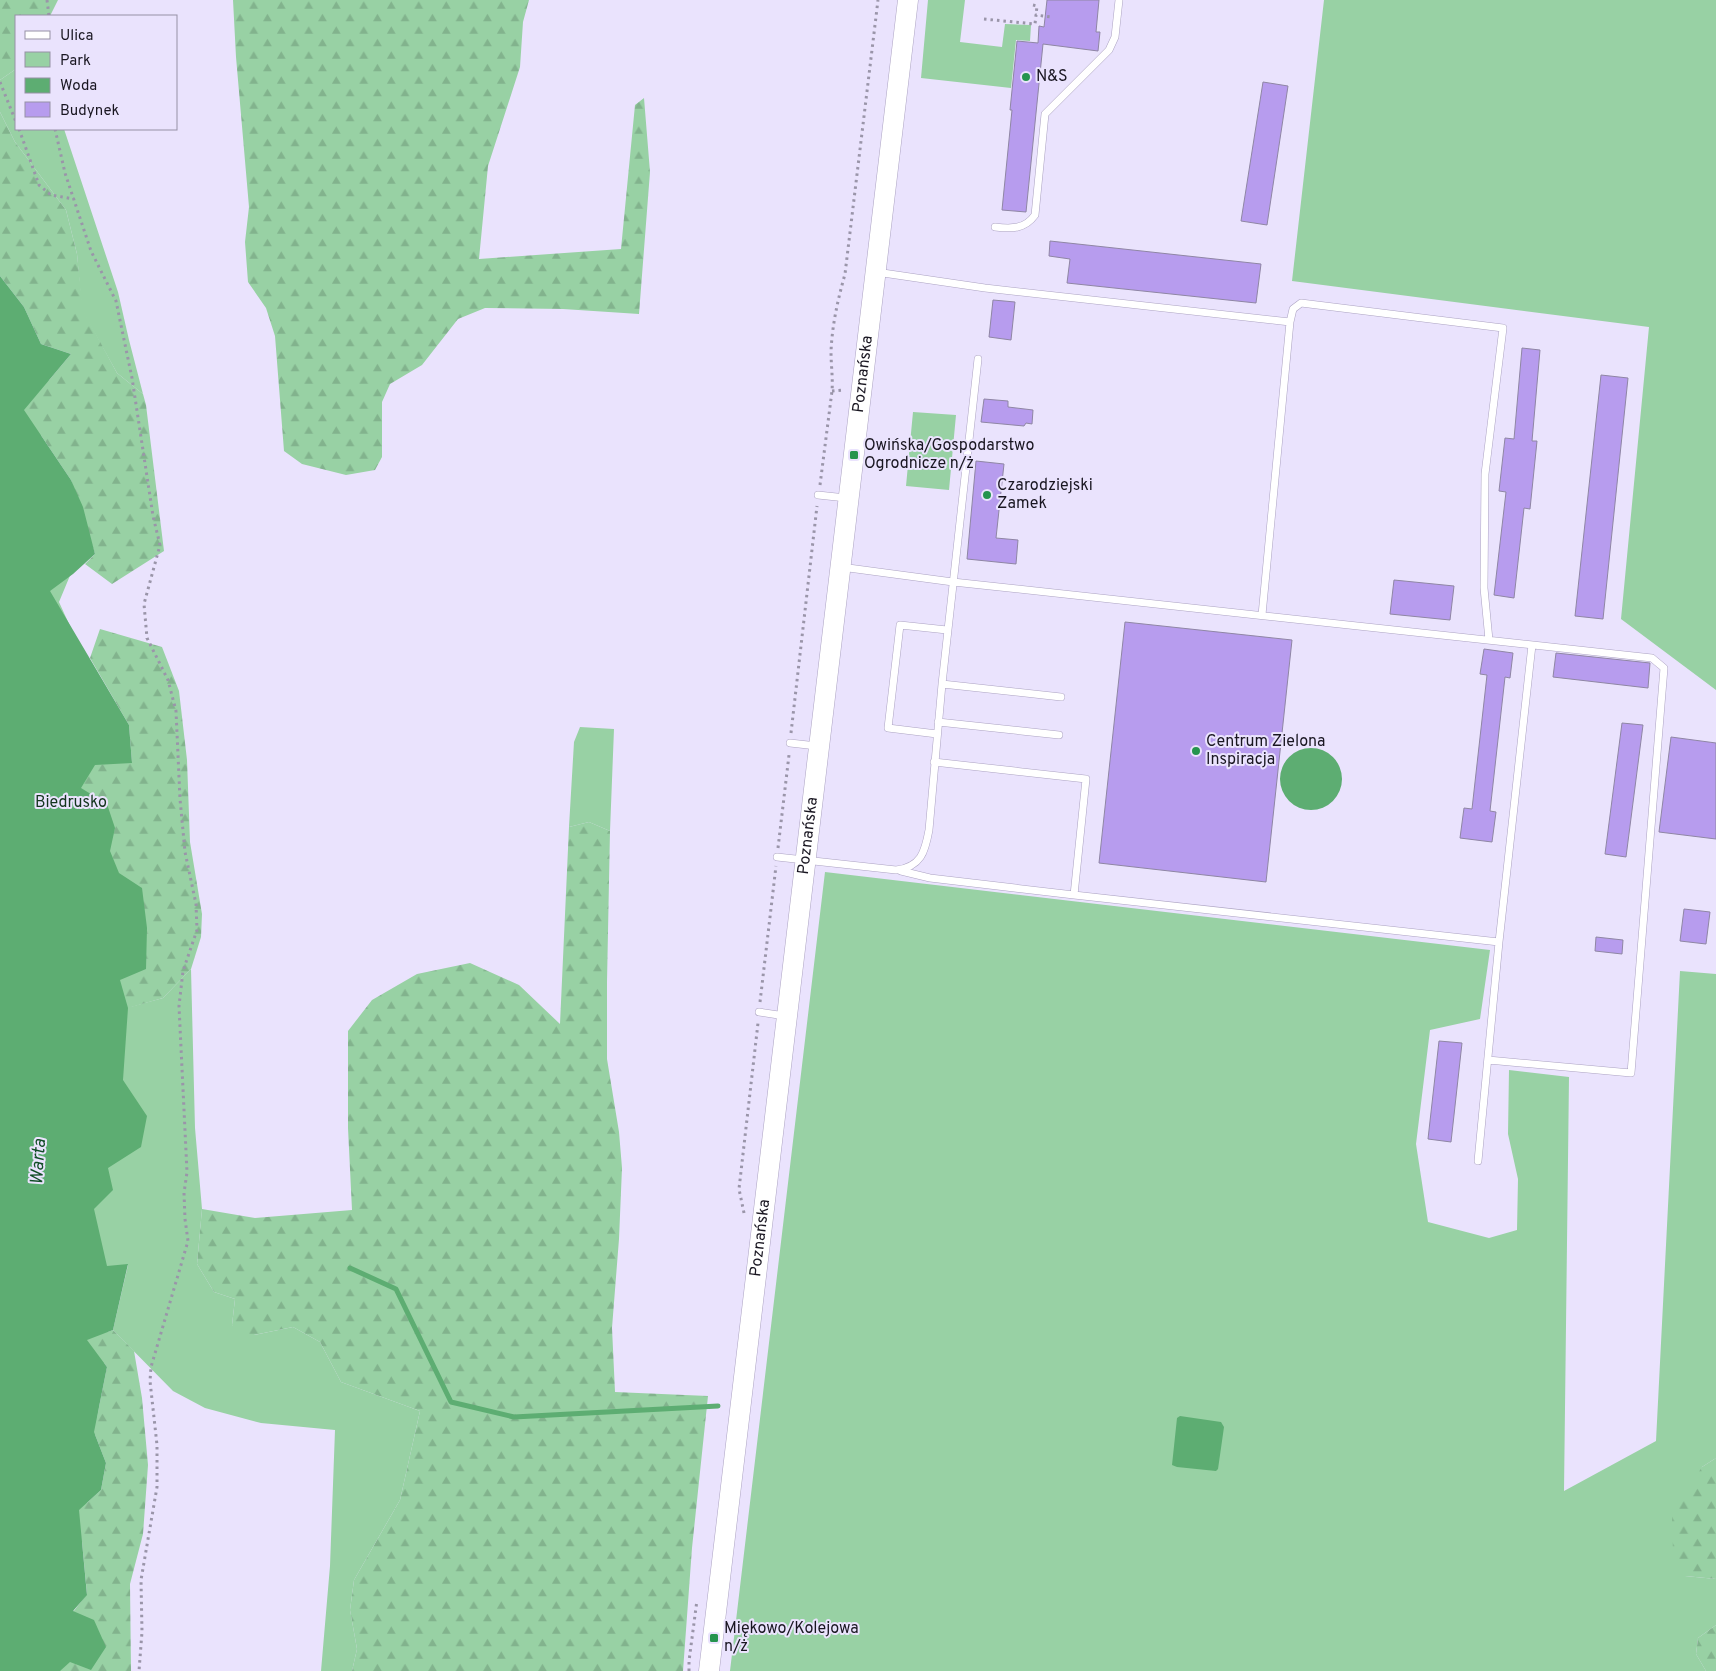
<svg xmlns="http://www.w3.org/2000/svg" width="1716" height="1671" viewBox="0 0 1716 1671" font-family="Overpass,sans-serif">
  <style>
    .green { fill: #98d1a4 }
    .forest { fill: url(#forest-firs) }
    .water { fill: #5dad72 }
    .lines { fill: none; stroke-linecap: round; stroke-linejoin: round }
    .stream { stroke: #5dad72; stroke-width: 5 }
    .building { fill: #b79cee; stroke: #8f86a4 }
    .lane-casing { stroke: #aca3c2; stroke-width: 8 }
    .secondary-casing { stroke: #aca3c2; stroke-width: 21 }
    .path { stroke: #9a95a9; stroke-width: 3; stroke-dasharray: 2.5 4; stroke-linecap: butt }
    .lane { stroke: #fff; stroke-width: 7 }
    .secondary { stroke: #fff; stroke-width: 20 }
    .poi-dot { fill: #25944e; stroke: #eae3fd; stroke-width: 2 }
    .labels { text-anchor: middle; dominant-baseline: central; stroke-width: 4; stroke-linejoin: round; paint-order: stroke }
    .poi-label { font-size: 16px; fill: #191621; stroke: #eae3fd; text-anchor: start }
    .street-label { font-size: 16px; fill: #191621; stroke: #eae3fd }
    .park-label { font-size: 16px; fill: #13351d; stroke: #eae3fd }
    .water-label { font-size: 18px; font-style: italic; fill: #114d26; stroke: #eae3fd }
  </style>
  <defs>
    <pattern id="forest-firs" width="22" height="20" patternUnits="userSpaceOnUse" patternTransform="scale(1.25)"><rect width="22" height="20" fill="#98d1a4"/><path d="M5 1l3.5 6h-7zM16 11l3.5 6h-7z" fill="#82b38d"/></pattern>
  </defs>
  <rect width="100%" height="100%" fill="#eae3fd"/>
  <path class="green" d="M 928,0 L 965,0 L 960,42 L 1002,47 L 1005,24 L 1031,25 L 1030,41 L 1016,40 L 1011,88 L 921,78 Z
    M 1324,0 L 1716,0 L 1716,690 L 1621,619 L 1649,327 L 1292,281 Z
    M 16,69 L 16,129 L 64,129 L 118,292 L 129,340 L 143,394 L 117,373 L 82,310 L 77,254 L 66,210 L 15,142 L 0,112 L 0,80 Z
    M 0,286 L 51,365 L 38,457 L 89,530 L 59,602 L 143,787 L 130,1007 L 163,998 L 191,969 L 195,1128 L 202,1209 L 197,1264 L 214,1292 L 235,1299 L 232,1325 L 254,1335 L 293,1327 L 320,1342 L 341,1382 L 420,1411 L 400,1500 L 354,1580 L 350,1610 L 357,1649 L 352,1671 L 321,1671 L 330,1566 L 335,1430 L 261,1423 L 205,1408 L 173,1391 L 113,1330 L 128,1265 L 115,1266 L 113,1290 L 66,1671 L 0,1671 Z
    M 913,412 L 956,415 L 949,490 L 906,486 Z
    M 580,727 L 614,729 L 610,831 L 589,822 L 569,827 L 574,742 Z
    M 825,872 L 1490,950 L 1480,1019 L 1430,1030 L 1416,1144 L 1428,1222 L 1489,1238 L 1517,1230 L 1518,1179 L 1508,1134 L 1509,1070 L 1569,1077 L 1564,1491 L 1656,1441 L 1680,971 L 1716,974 L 1716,1458 L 1702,1467 L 1685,1576 L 1716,1579 L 1716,1625 L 1698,1638 L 1696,1654 L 1706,1671 L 730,1671 Z"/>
  <path class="forest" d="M 0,0 L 58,0 L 50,16 L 16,16 L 16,69 L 0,80 Z
    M 233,0 L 529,0 L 523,22 L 520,67 L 488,166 L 479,259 L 621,249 L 635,105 L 644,98 L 650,172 L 639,314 L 563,309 L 485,308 L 458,319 L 422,365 L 390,384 L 382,402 L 382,457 L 375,470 L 346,475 L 302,464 L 284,451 L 275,336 L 266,308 L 248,282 L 245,242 L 249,207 L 236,57 Z
    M 0,112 L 15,142 L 66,210 L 77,254 L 83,310 L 117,373 L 143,394 L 146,405 L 164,551 L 112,584 L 85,564 L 95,554 L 71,480 L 24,410 L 71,354 L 41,344 L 24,307 L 0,276 Z
    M 100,629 L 162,647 L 179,691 L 187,760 L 190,842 L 202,914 L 201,937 L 191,969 L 163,998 L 128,1008 L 120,979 L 119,873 L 110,851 L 115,828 L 81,788 L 95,765 L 132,763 L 129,725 L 90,658 Z
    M 589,822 L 610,831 L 607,982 L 607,1059 L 619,1132 L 622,1168 L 619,1239 L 612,1328 L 615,1392 L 708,1396 L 692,1548 L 683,1671 L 352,1671 L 357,1649 L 350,1610 L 354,1580 L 400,1500 L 420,1411 L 341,1382 L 320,1342 L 293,1327 L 254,1335 L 241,1335 L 232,1325 L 235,1299 L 214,1292 L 197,1264 L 202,1209 L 255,1218 L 352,1210 L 348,1128 L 348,1031 L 372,1000 L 417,974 L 470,963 L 519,985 L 560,1024 L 569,827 Z
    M 113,1330 L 134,1351 L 142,1398 L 148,1465 L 143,1534 L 130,1584 L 131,1671 L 60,1671 L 69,1662 L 73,1612 L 87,1594 L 79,1510 L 101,1490 L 106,1463 L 94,1432 L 107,1367 L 86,1340 Z
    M 1716,1458 L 1716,1579 L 1685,1576 L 1673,1554 L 1672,1514 L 1702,1467 Z
    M 1716,1625 L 1716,1671 L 1706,1671 L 1696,1654 L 1698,1638 Z"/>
  <path class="water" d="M 0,276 L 24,307 L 41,344 L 71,354 L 24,410 L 71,480 L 83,507 L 95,554 L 73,574 L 50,591 L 129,725 L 132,763 L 95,765 L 81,788 L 107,804 L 115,828 L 110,851 L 119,873 L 142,888 L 147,928 L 146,969 L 120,980 L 128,1008 L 123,1080 L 147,1116 L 141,1147 L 108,1168 L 113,1190 L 94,1209 L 107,1266 L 128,1264 L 113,1330 L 87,1340 L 107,1367 L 94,1432 L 106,1463 L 101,1490 L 79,1510 L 87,1595 L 73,1611 L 94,1620 L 106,1647 L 91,1670 L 70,1662 L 60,1671 L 0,1671 Z
    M1280 779a31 31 0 1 1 62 0a31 31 0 1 1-62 0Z
    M 1180,1416 L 1221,1422 L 1224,1427 L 1218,1469 L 1216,1471 L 1177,1467 L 1172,1465 L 1177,1418 Z"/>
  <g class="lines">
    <path class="stream" d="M 350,1268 L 396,1289 L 451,1402 L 514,1417 L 718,1406"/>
  </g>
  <path class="building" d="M 1047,0 L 1099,0 L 1096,32 L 1100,32 L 1098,51 L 1043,44 L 1026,212 L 1002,210 L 1012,110 L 1010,110 L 1017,41 L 1038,43 L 1039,26 L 1044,27 Z
    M 1263,82 L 1288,86 L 1267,225 L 1241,221 Z
    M 1050,241 L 1261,264 L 1256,303 L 1067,283 L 1070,259 L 1049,256 Z
    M 993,300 L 1015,302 L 1011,340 L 989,337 Z
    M 1522,348 L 1540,350 L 1532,441 L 1537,441 L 1530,509 L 1524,508 L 1514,598 L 1494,595 L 1506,492 L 1499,491 L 1505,438 L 1514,439 Z
    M 1601,375 L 1628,378 L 1603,619 L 1575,616 Z
    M 984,399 L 1008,401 L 1008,407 L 1033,410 L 1032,424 L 1026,423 L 1024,426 L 981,422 Z
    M 976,461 L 1004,464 L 996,538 L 1018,540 L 1016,564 L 967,559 Z
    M 1394,580 L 1454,586 L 1450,620 L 1390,614 Z
    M 1125,622 L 1292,640 L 1266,882 L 1099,863 Z
    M 1484,649 L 1513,653 L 1510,678 L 1505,677 L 1490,811 L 1496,812 L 1492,842 L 1460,838 L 1464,808 L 1472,809 L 1487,675 L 1480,674 Z
    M 1556,653 L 1650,663 L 1648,688 L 1553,677 Z
    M 1622,723 L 1643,725 L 1626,857 L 1605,854 Z
    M 1671,737 L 1716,743 L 1716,839 L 1659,832 Z
    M 1684,909 L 1710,912 L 1706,944 L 1680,941 Z
    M 1596,937 L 1623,940 L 1622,954 L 1595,951 Z
    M 1439,1041 L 1462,1043 L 1451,1142 L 1428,1139 Z"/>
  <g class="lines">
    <defs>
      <path id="lane" d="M 995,227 C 1012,229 1025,229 1035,215 L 1045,114 L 1109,50 L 1115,37 L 1119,0
        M 876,272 L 985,288 L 1290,322 L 1262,615
        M 1290,322 L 1293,309 L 1301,303 L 1503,328 L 1485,474 L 1484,588 L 1489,640
        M 818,495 L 846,498
        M 841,567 L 953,582 L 1652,658 L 1664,668 L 1631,1073 L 1488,1060
        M 942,684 L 1061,697
        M 938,722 L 1059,735
        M 937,734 L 888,728 L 900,625 L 947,630
        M 790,743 L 817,746
        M 777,857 L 896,870 C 921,867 925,852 929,830 L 942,684 L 978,359
        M 901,871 L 930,878 L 1074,895 L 1086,779 L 934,762
        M 1074,895 L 1499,942
        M 759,1012 L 785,1016
        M 1478,1161 L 1499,942 L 1532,645"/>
      <g id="secondary">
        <path id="s1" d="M 709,1671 L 908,0"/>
      </g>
    </defs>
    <use href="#lane" class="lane-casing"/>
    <use href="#secondary" class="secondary-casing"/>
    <path class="path" d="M 47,0 L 49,16
      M 1033,5 L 1037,6 L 1036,15
      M 984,19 L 1035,24 L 1036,15 L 1051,17
      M 0,82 L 16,122
      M 19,129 L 39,185 L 51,195 L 74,199
      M 55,129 L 65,173 L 91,251 L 116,301 L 132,378 L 153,516 L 160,545 L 144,604 L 147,638 L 168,680 L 176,711 L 180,799 L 185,852 L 196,904 L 197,930 L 183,971 L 179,1006 L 187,1172 L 184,1193 L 185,1219 L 188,1241 L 151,1367 L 150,1381 L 157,1445 L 157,1487 L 141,1580 L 142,1632 L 139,1671
      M 832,391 L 843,390
      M 820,485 L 832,391 C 833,378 831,365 831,352 C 832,325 838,299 845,274 L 878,0
      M 791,733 L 817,506
      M 778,848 L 789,755
      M 760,1002 L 776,866
      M 744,1213 L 739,1189 L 758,1023
      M 689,1671 L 689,1661 L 697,1600"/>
    <use href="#lane" class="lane"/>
    <use href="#secondary" class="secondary"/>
  </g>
  <g class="poi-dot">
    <circle cx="1026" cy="77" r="5"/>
    <rect x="849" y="450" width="10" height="10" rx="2.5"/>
    <circle cx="987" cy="495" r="5"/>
    <circle cx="1196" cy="751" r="5"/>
    <rect x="709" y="1633" width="10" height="10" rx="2.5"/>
  </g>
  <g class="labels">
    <g class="poi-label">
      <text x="1036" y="77">N&amp;S</text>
      <text x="864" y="446">Owińska/Gospodarstwo<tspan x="864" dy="18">Ogrodnicze n/ż</tspan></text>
      <text x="997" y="486">Czarodziejski<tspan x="997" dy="18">Zamek</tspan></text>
      <text x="1206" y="742">Centrum Zielona<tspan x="1206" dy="18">Inspiracja</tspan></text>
      <text x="724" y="1629">Miękowo/Kolejowa<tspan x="724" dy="18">n/ż</tspan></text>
    </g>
    <g class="street-label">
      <text stroke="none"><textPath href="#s1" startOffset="1306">Poznańska</textPath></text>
      <text stroke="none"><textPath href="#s1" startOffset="841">Poznańska</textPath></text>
      <text stroke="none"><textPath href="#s1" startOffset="436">Poznańska</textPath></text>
    </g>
    <g class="park-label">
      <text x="71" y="803">Biedrusko</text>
    </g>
    <g class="water-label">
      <text transform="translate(39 1162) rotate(-86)">Warta</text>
    </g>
  </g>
  <rect x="15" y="15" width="162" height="115" fill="#eae3fd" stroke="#9691a5"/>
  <rect x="25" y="31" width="25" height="8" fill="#ffffff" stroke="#9691a5"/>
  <text x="60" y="40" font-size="15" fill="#191621">Ulica</text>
  <rect x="25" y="52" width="25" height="15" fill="#98d1a4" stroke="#9691a5"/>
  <text x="60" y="65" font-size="15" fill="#191621">Park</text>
  <rect x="25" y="78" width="25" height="15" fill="#5dad72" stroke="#9691a5"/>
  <text x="60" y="90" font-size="15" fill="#191621">Woda</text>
  <rect x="25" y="102" width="25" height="15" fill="#b79cee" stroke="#9691a5"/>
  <text x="60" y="115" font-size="15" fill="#191621">Budynek</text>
</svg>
